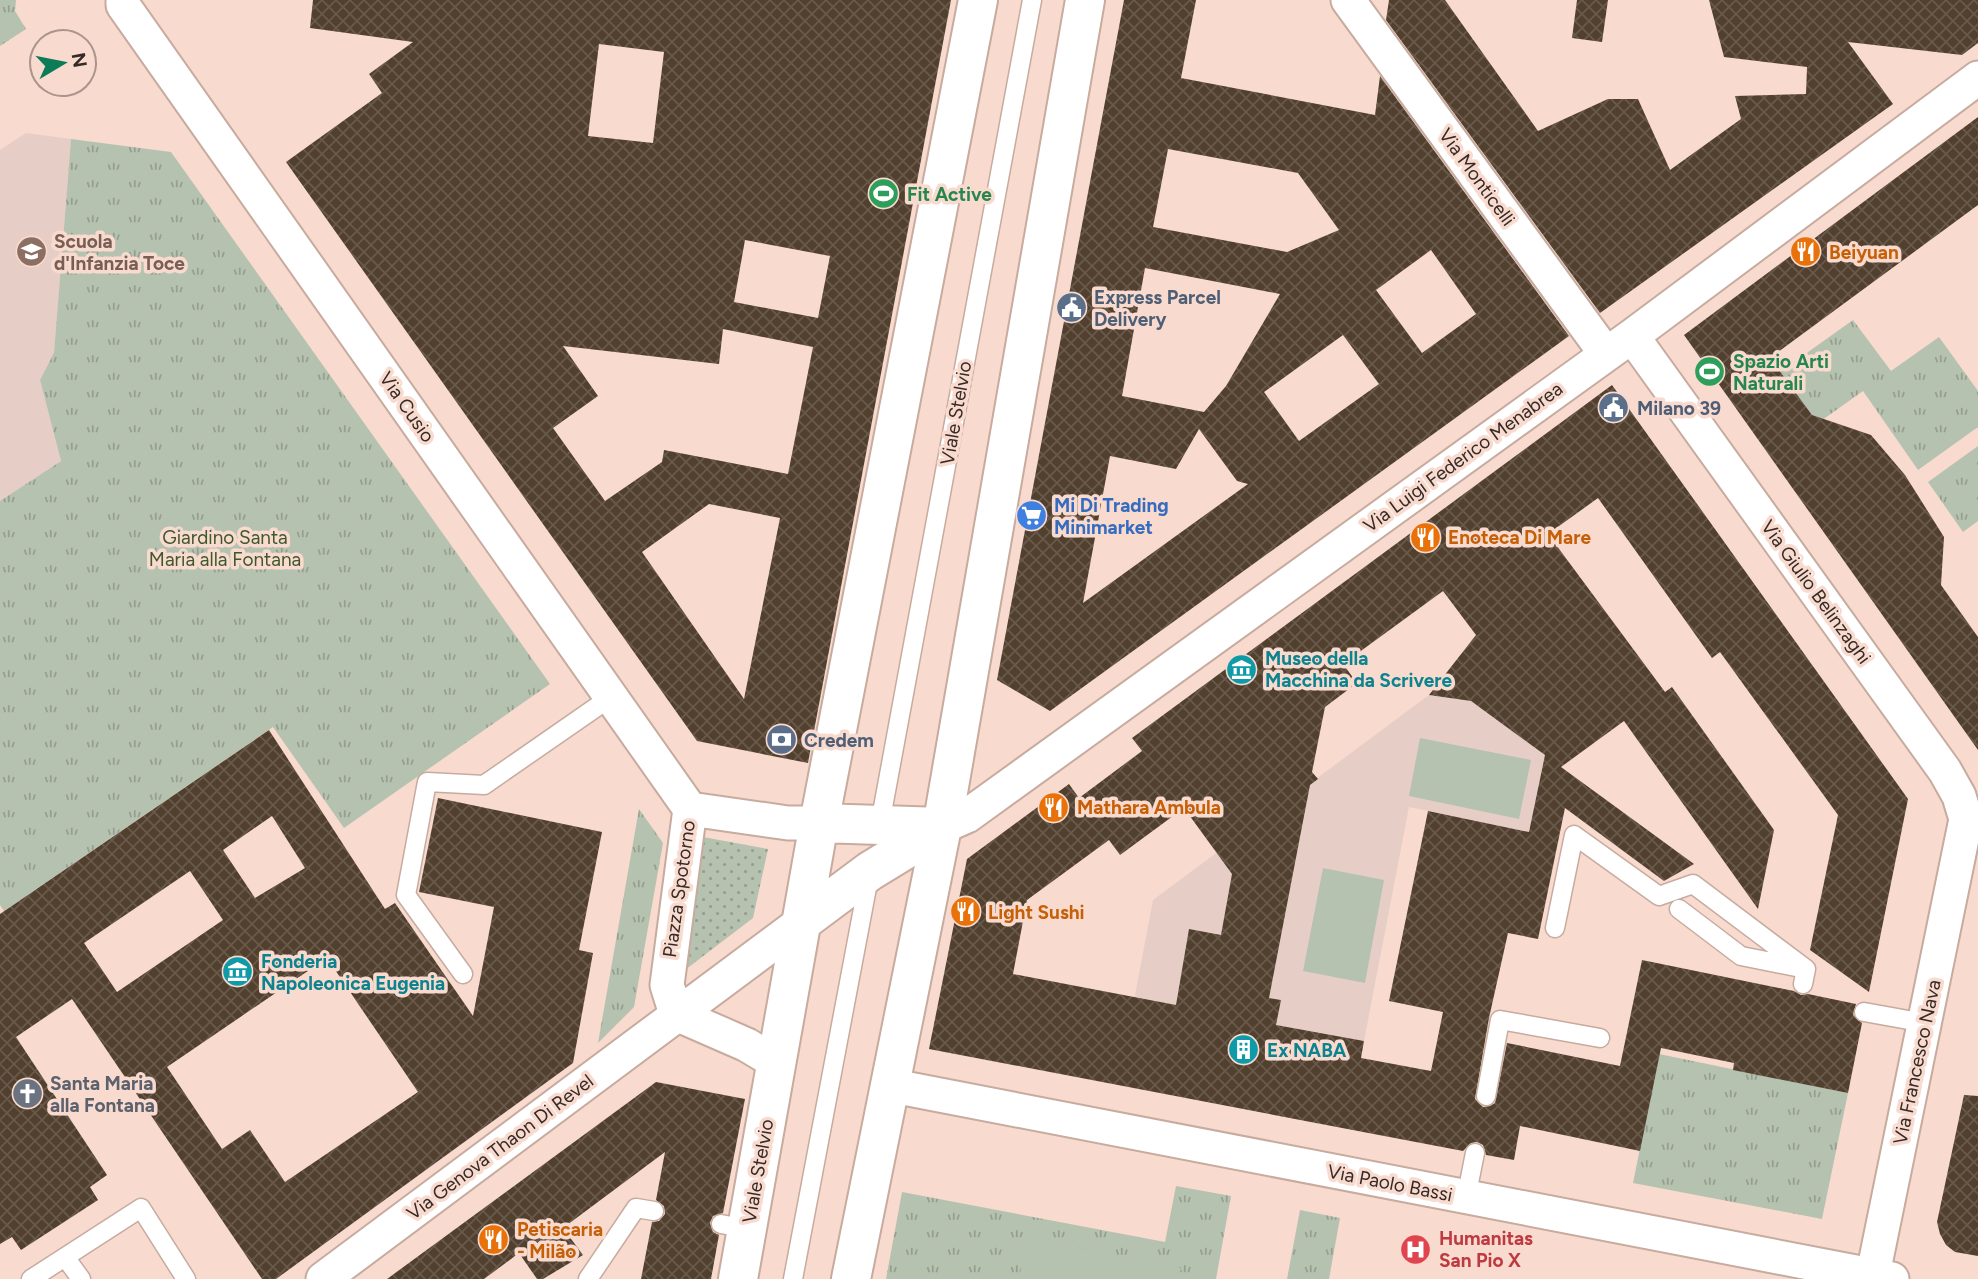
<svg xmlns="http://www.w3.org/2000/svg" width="1978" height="1279" viewBox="0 0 1978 1279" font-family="Figtree,sans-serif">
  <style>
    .education { fill: #e6cec7 }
    .grass { fill: url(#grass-tufts) }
    .garden { fill: url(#garden-dots) }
    .pitch { fill: #b6c2b0 }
    .building { fill: url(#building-cross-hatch); fill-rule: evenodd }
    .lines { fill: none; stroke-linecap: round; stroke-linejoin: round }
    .lane-casing { stroke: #c7ab9f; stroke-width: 21 }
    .street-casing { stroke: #c7ab9f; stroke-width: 37 }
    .secondary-casing { stroke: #c7ab9f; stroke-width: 42 }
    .lane { stroke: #fff; stroke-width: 18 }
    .street { stroke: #fff; stroke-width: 33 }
    .secondary { stroke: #fff; stroke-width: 38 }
    .labels { text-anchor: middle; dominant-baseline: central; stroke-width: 7; stroke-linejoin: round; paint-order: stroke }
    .street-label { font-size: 19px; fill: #352a26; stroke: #f8dace }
    .leisure-label { font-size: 19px; font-weight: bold; fill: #27864d; stroke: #f8dace; text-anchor: start }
    .education-label { font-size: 19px; font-weight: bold; fill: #785e54; stroke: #f8dace; text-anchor: start }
    .food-label { font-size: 19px; font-weight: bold; fill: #c56008; stroke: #f8dace; text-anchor: start }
    .service-label { font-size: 19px; font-weight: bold; fill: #4e5e75; stroke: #f8dace; text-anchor: start }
    .shop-label { font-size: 19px; font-weight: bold; fill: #366cbe; stroke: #f8dace; text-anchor: start }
    .park-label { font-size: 19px; fill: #3e572d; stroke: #f8dace }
    .culture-label { font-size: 19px; font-weight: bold; fill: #0d838f; stroke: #f8dace; text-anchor: start }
    .worship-label { font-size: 19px; font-weight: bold; fill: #5b616d; stroke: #f8dace; text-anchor: start }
    .health-label { font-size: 19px; font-weight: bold; fill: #be3a42; stroke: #f8dace; text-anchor: start }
  </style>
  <defs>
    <pattern id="grass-tufts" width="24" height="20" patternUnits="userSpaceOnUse" patternTransform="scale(1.75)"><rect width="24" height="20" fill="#b6c2b0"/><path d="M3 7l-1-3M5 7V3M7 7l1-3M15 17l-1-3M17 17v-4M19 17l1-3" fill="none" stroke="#959e8f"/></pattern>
    <pattern id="garden-dots" width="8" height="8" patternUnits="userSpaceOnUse" patternTransform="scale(1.75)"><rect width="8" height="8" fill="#b6c2b0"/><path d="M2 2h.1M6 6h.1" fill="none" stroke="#959e8f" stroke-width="1.8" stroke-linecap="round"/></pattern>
    <pattern id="building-cross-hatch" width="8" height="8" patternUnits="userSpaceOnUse" patternTransform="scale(1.75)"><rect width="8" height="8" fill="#52402f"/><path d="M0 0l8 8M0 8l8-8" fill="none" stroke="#68594c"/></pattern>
  </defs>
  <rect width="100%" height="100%" fill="#f8dace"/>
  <path class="education" d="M 26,133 L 71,139 L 54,354 L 40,380 L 61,461 L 0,501 L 0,150 Z
    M 1429,695 L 1471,701 L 1545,755 L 1529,832 L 1409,807 L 1364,1041 L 1118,1085 L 1153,900 Z"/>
  <path class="grass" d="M 0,0 L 16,0 L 15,11 L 26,29 L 0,46 Z
    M 71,139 L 171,152 L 550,684 L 344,828 L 273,727 L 4,911 L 0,905 L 0,501 L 61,461 L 40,380 L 54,353 Z
    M 1853,320 L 1891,371 L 1939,337 L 1978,391 L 1978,427 L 1918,470 L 1863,391 L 1818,423 L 1780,372 Z
    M 1978,446 L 1978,521 L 1963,532 L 1928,482 Z
    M 639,809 L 663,843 L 634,1007 L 598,1043 Z
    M 1659,1054 L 1848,1093 L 1822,1219 L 1633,1183 Z
    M 1176,1186 L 1231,1196 L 1216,1279 L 886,1279 L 902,1192 L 1165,1242 Z
    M 1300,1210 L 1340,1218 L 1329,1279 L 1287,1279 Z"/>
  <path class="garden" d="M 703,837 L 768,849 L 753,918 L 681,973 Z"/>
  <path class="pitch" d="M 1420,738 L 1531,760 L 1519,819 L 1409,796 Z
    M 1323,868 L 1384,880 L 1365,983 L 1303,971 Z
    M 1027,1238 L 1181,1268 L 1179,1279 L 1019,1279 Z"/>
  <path class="building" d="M 313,0 L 951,0 L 808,763 L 697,741 L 286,162 L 382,93 L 369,74 L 413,42 L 310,28 ZM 599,44 L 664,52 L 653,143 L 588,136 ZM 745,240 L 830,256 L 818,318 L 734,302 ZM 723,329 L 813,347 L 788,474 L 664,450 L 662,462 L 605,501 L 553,428 L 598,396 L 563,346 L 719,364 ZM 709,504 L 780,518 L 744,699 L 642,552 Z
    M 1124,0 L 1196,0 L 1181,78 L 1375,115 L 1380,76 L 1569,336 L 1050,711 L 997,680 ZM 1168,149 L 1298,173 L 1339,230 L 1287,252 L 1153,227 ZM 1431,250 L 1476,314 L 1422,353 L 1376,290 ZM 1145,268 L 1280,294 L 1226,386 L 1204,412 L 1122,396 ZM 1343,335 L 1379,384 L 1299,441 L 1264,392 ZM 1199,429 L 1237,481 L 1248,484 L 1083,603 L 1110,456 L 1176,469 Z
    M 1389,0 L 1445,0 L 1538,131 L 1608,99 L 1638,99 L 1670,170 L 1741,119 L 1735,96 L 1806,94 L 1807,67 L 1724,57 L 1709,0 L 1978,0 L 1978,43 L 1962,55 L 1848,42 L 1893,104 L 1600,313 L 1386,20 Z
    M 1577,0 L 1608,0 L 1602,42 L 1572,38 Z
    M 1978,117 L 1978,205 L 1770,358 L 1812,415 L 1871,435 L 1905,475 L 1944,537 L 1941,585 L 1978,637 L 1978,750 L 1684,335 Z
    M 1612,385 L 1908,799 L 1869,992 L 1810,950 L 1838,815 L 1720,652 L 1712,658 L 1598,498 L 1548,534 L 1665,692 L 1672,687 L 1774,830 L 1758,909 L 1624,721 L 1561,767 L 1694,864 L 1664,881 L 1565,808 L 1538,939 L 1508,933 L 1489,1018 L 1475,1099 L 1483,1107 L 1490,1106 L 1495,1103 L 1507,1043 L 1620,1066 L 1642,960 L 1794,991 L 1801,995 L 1808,994 L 1856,1004 L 1853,1015 L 1862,1023 L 1848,1093 L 1733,1070 L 1734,1063 L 1661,1048 L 1640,1151 L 1520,1126 L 1514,1160 L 1486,1155 L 1483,1145 L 1477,1142 L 1471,1143 L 1463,1151 L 929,1049 L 967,859 L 1069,784 L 1079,798 L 1142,751 L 1132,738 ZM 1443,591 L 1476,635 L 1429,695 L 1471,701 L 1545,755 L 1529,832 L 1428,811 L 1389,1001 L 1443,1012 L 1431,1071 L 1361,1058 L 1364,1041 L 1276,1025 L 1281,1000 L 1269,998 L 1310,785 L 1318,779 L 1312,772 L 1325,707 L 1357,683 L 1343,664 ZM 1184,808 L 1232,874 L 1221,935 L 1189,929 L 1176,1005 L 1013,974 L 1027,900 L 1109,840 L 1120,855 Z
    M 269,730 L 385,909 L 395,903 L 473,1016 L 494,907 L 419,892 L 438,798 L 602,832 L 579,950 L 593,953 L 573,1063 L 276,1279 L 262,1279 L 72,999 L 16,1037 L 107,1175 L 90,1187 L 98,1200 L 21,1250 L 12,1237 L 0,1244 L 0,914 ZM 272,816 L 305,868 L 255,898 L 223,850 ZM 190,871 L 223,920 L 117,992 L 84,943 ZM 327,958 L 418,1092 L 285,1182 L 250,1130 L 222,1149 L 167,1067 Z
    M 656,1082 L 745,1099 L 723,1213 L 713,1216 L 710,1223 L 713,1232 L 719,1235 L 711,1279 L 641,1279 L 652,1222 L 659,1221 L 665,1214 L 664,1206 L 656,1200 L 665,1152 L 563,1228 L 583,1255 L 543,1279 L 537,1279 L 519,1253 L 484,1279 L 387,1279 Z
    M 1964,1095 L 1978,1096 L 1978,1256 L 1955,1252 L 1946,1245 L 1940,1234 L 1937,1222 Z"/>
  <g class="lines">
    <defs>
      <path id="lane" d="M 879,829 L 1032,0
        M 1679,909 L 1741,956 L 1806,969 L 1803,984
        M 1555,928 L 1574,835 L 1659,896 L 1693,884 L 1806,969
        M 463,974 L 406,895 L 427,782 L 484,785 L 611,697
        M 1864,1012 L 1925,1023
        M 1486,1096 L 1500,1020 L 1600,1038
        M 1466,1198 L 1475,1153
        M 721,1224 L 747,1229
        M 65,1257 L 81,1279
        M 31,1279 L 141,1208 L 186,1279
        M 588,1279 L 636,1208 L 654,1211
        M 793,1279 L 869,877"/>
      <path id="street" d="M 123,0 L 123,5 L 690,809
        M 1348,0 L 1606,354
        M 1632,336 L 1945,771 L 1959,796 L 1966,819 L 1872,1279
        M 690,809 L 667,985 L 676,1014 L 747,1045 L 777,1063
        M 690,809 L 788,823 L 819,823
        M 942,827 L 967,816 L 1632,336 L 1978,78
        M 888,1085 L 1892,1279
        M 323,1279 L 803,921"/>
      <path id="secondary" d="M 819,823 L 942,827
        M 803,921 L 870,871 L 942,827
        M 738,1279 L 819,823 L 978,0
        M 851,1279 L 942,827 L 1085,0"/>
    </defs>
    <use href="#lane" class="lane-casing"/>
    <use href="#street" class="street-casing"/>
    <use href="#secondary" class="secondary-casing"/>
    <use href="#lane" class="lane"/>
    <use href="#street" class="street"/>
    <use href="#secondary" class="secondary"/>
  </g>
  <defs>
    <symbol id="stadium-disc" viewBox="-11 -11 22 22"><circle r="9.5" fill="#2e9e5b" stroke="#f8dace"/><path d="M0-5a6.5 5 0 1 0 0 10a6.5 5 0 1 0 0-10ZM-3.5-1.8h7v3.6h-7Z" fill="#fff"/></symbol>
    <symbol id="school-disc" viewBox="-11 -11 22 22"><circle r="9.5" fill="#8d6e63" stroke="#f8dace"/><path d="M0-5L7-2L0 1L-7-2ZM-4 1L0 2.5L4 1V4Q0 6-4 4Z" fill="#fff"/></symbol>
    <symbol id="restaurant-disc" viewBox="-11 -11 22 22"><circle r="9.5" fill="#e8710a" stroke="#f8dace"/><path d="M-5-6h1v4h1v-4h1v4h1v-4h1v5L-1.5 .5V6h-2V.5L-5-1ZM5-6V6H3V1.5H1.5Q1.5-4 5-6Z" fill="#fff"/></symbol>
    <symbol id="civic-disc" viewBox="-11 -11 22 22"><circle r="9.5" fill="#5c6f8a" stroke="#f8dace"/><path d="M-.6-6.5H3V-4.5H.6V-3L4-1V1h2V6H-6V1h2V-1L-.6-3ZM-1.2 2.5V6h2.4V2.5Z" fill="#fff"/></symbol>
    <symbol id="supermarket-disc" viewBox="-11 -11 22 22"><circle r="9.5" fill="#3f7fe0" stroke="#f8dace"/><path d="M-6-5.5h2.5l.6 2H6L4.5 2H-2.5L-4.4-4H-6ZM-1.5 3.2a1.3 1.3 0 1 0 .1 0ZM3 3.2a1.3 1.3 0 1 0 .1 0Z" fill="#fff"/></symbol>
    <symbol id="museum-disc" viewBox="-11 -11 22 22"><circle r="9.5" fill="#0f9aa8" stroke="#f8dace"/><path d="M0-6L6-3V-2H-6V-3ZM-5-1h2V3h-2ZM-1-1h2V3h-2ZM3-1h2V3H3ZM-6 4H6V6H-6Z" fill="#fff"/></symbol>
    <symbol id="bank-disc" viewBox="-11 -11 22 22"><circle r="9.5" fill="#5c6f8a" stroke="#f8dace"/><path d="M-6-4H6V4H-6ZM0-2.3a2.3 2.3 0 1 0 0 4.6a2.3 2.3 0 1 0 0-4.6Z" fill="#fff"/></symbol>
    <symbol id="building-disc" viewBox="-11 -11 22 22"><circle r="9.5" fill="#0f9aa8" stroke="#f8dace"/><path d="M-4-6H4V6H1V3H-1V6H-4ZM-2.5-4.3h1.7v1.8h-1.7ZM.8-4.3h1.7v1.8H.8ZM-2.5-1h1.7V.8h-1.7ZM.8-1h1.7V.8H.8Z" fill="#fff"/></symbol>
    <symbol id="church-disc" viewBox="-11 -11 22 22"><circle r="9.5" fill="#6b7280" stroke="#f8dace"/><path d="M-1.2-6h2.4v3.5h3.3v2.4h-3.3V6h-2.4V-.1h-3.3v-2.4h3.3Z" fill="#fff"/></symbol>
    <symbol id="hospital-disc" viewBox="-11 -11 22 22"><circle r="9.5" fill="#e0444e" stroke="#f8dace"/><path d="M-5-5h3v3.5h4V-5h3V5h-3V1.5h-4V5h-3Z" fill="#fff"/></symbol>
  </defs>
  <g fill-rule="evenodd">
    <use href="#stadium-disc" x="866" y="176" width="35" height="35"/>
    <use href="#school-disc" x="14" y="234" width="35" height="35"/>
    <use href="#restaurant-disc" x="1788" y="234" width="35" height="35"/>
    <use href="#civic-disc" x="1054" y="290" width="35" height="35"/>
    <use href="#stadium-disc" x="1692" y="354" width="35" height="35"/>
    <use href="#civic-disc" x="1596" y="390" width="35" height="35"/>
    <use href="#supermarket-disc" x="1014" y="498" width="35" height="35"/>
    <use href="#restaurant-disc" x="1408" y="520" width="35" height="35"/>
    <use href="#museum-disc" x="1224" y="652" width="35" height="35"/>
    <use href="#bank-disc" x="764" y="722" width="35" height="35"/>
    <use href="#restaurant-disc" x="1036" y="790" width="35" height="35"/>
    <use href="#restaurant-disc" x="948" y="894" width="35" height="35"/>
    <use href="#museum-disc" x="220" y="954" width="35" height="35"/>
    <use href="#building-disc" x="1226" y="1032" width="35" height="35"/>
    <use href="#church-disc" x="10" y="1076" width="35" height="35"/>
    <use href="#restaurant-disc" x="476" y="1222" width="35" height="35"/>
    <use href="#hospital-disc" x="1398" y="1232" width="35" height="35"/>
  </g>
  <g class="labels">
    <g class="street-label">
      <text transform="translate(1477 177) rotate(54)">Via Monticelli</text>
      <text transform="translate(407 407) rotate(55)">Via Cusio</text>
      <text transform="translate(956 413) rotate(-80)">Viale Stelvio</text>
      <text transform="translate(1463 457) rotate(-36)">Via Luigi Federico Menabrea</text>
      <text transform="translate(1816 592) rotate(54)">Via Giulio Belinzaghi</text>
      <text transform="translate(679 889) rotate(-82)">Piazza Spotorno</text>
      <text transform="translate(1917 1062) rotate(-78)">Via Francesco Nava</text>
      <text transform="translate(500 1147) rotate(-37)">Via Genova Thaon Di Revel</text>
      <text transform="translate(758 1171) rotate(-80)">Viale Stelvio</text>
      <text transform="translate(1390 1183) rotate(11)">Via Paolo Bassi</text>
    </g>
    <g class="leisure-label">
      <text x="907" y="194">Fit Active</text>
      <text x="1733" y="361">Spazio Arti<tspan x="1733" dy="22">Naturali</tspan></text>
    </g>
    <g class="education-label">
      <text x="54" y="241">Scuola<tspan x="54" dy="22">d'Infanzia Toce</tspan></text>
    </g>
    <g class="food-label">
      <text x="1829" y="252">Beiyuan</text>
      <text x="1448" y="537">Enoteca Di Mare</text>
      <text x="1077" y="807">Mathara Ambula</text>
      <text x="988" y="912">Light Sushi</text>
      <text x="517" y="1229">Petiscaria<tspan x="517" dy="22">- Milão</tspan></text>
    </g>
    <g class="service-label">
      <text x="1094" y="297">Express Parcel<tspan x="1094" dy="22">Delivery</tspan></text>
      <text x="1637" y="408">Milano 39</text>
      <text x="804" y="740">Credem</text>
    </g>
    <g class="shop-label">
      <text x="1054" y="505">Mi Di Trading<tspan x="1054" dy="22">Minimarket</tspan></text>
    </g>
    <g class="park-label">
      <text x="225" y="537">Giardino Santa<tspan x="225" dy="22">Maria alla Fontana</tspan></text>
    </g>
    <g class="culture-label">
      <text x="1265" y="658">Museo della<tspan x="1265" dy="22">Macchina da Scrivere</tspan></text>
      <text x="261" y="961">Fonderia<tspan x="261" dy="22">Napoleonica Eugenia</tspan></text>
      <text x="1267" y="1050">Ex NABA</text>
    </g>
    <g class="worship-label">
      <text x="50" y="1083">Santa Maria<tspan x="50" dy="22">alla Fontana</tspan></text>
    </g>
    <g class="health-label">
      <text x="1439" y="1238">Humanitas<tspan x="1439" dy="22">San Pio X</tspan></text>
    </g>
  </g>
  <g transform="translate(63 63) rotate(80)"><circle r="33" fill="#f8dace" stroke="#aa948b" stroke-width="2"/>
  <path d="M0-5L12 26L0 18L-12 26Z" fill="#0c7c58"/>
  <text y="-10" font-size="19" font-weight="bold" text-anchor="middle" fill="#352a26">N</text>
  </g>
</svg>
